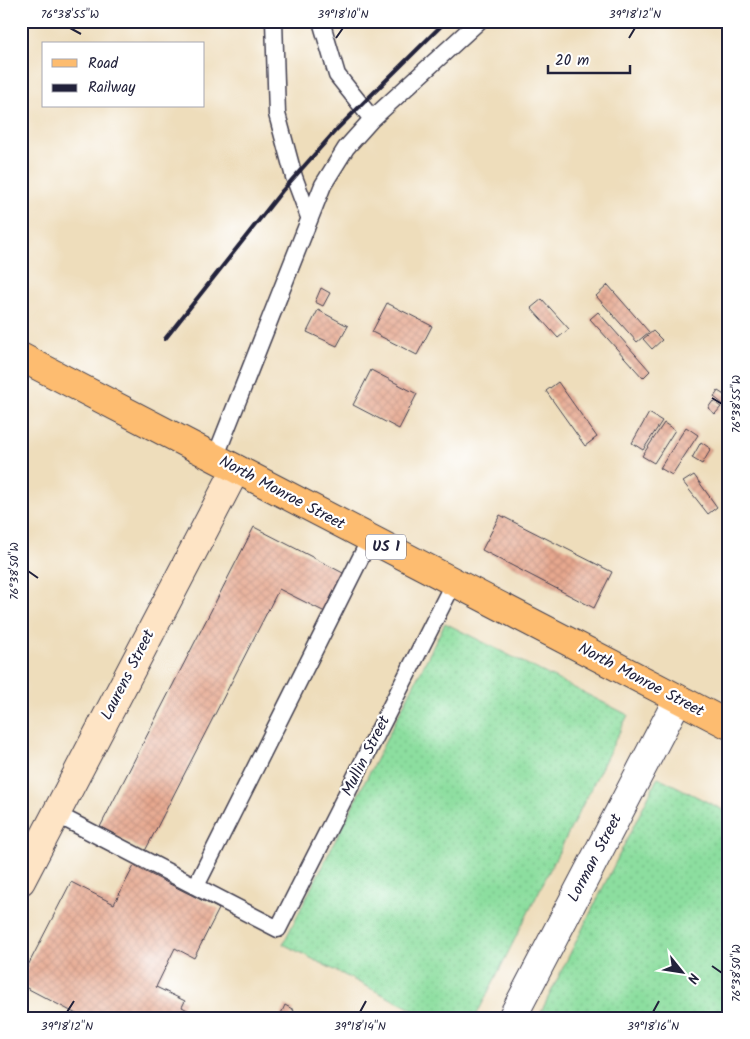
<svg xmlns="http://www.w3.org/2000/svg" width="750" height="1039" viewBox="0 0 750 1039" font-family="Kalam,sans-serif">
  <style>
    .garden { fill: url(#garden-dots); stroke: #57806d }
    .building { fill: url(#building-cross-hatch) }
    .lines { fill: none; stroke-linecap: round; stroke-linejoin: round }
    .lane-casing { stroke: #413e4e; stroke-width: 19 }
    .street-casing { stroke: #413e4e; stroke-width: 30 }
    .secondary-casing { stroke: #413e4e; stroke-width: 30 }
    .primary-casing { stroke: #413e4e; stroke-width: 30 }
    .lane { stroke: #fff; stroke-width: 16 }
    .street { stroke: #fff; stroke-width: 28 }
    .secondary { stroke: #fee4c5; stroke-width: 28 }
    .primary { stroke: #fdbc6f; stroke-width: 28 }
    .rail { stroke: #22223b; stroke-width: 4 }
    .ticks { fill: none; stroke: #22223b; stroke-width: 2 }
    .labels { text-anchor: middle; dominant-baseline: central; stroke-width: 4.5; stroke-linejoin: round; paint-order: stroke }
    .shield { fill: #fff; stroke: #646476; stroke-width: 1 }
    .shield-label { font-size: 15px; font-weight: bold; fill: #22223b }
    .street-label { font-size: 16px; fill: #22223b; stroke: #fff }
    .neatline { fill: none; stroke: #22223b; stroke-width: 2 }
    .ticks-label { font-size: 12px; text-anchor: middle; fill: #22223b }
  </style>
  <defs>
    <pattern id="garden-dots" width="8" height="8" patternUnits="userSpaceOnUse" patternTransform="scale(1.25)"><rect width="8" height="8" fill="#8cde9f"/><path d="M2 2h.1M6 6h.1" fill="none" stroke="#78be8a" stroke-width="1.8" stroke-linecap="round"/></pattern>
    <pattern id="building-cross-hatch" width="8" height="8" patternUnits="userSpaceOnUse" patternTransform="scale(1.25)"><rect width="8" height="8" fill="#e6a78e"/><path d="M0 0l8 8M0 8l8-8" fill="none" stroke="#c58f7b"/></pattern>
  </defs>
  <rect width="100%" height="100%" fill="#fff"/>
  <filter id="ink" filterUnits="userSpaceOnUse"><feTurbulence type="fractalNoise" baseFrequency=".02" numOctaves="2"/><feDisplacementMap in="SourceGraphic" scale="10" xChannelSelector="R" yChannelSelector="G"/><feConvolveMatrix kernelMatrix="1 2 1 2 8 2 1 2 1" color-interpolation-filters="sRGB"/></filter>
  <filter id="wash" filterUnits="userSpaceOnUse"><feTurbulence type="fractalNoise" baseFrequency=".0096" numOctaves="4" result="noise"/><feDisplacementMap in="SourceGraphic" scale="20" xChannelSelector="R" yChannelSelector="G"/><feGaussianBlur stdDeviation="1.12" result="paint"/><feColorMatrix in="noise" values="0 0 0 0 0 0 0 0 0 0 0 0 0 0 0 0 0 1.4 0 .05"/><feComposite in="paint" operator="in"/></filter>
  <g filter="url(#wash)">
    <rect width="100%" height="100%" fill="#edb"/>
    <path class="garden" d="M 445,623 L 628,715 L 475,1018 L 429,1018 L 283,944 Z
      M 658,777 L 729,813 L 729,1018 L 538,1018 Z"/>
    <g id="blocks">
      <path class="building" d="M 608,285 L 649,332 L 637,342 L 596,296 Z
        M 321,288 L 330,293 L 323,306 L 315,302 Z
        M 542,299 L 569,329 L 558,338 L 531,308 Z
        M 387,303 L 432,326 L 417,355 L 372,332 Z
        M 318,310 L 348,326 L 337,346 L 307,332 Z
        M 598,312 L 650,371 L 643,378 L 590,319 Z
        M 653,331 L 662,340 L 652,349 L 643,339 Z
        M 371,370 L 417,394 L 399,429 L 353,405 Z
        M 558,382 L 597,437 L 585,446 L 546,391 Z
        M 718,391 L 729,398 L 729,409 L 714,397 Z
        M 713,401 L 721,407 L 715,414 L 708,408 Z
        M 649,413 L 662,421 L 643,450 L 632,443 Z
        M 664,423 L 675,430 L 654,463 L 642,456 Z
        M 686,427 L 698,435 L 672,475 L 660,468 Z
        M 701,442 L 711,449 L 702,464 L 692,458 Z
        M 694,475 L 717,507 L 708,514 L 683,482 Z
        M 500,515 L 612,572 L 594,608 L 482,550 Z
        M 254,527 L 345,574 L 325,612 L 279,589 L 145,851 L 100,827 Z
        M 134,866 L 219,909 L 194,958 L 175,948 L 156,987 L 185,1001 L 182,1007 L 202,1018 L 84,1018 L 21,985 L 21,979 L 71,882 L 114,904 Z
        M 285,1005 L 294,1010 L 290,1018 L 279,1018 Z"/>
    </g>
  </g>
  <g filter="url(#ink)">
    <use href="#blocks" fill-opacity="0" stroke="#413e4e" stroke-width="1"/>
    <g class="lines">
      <defs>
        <path id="lane" d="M 274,21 L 277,114 L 294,177 L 309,217
          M 321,21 L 337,75 L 372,119
          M 215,458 L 323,185 L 346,148 L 372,119 L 479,21
          M 56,814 L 278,929 L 454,582
          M 196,886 L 370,539"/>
        <path id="street" d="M 512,1018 L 678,699"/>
        <path id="secondary" d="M 21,881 L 236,469"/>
        <path id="primary" d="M 21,357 L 729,725"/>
      </defs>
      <use href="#lane" class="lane-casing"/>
      <use href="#street" class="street-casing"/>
      <use href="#secondary" class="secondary-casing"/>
      <use href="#primary" class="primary-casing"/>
      <use href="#lane" class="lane"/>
      <use href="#street" class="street"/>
      <use href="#secondary" class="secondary"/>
      <use href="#primary" class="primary"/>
      <path class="rail" d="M 165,339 L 282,191 L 337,129 L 446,21"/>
    </g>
  </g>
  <path class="ticks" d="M 70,28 L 81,34M 336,38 L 343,28M 629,38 L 635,28M 712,398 L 722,404M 28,571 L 38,578M 712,966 L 722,973M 67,1012 L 74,1001M 360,1012 L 366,1001M 653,1012 L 659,1001"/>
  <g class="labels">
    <rect class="shield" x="366" y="534.5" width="40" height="25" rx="4"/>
    <g class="shield-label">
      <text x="386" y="547">US 1</text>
    </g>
    <g class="street-label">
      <text transform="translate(282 493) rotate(28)">North Monroe Street</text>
      <text transform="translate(128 675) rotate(-63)">Laurens Street</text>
      <text transform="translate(641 680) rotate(28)">North Monroe Street</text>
      <text transform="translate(366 756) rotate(-63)">Mullin Street</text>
      <text transform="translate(595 858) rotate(-62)">Lorman Street</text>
    </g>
  </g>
  <rect width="750" height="1039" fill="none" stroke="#fff" stroke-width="55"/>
  <rect x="42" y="42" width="162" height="65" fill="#ffffff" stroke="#a7a7b1"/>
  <rect x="52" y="59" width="25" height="8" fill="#fdbc6f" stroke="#a7a7b1"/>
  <text x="88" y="68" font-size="15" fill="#22223b">Road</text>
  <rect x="52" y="84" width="25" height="8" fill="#22223b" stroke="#a7a7b1"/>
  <text x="88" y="92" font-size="15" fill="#22223b">Railway</text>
  <g transform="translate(682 972) rotate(120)" stroke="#ffffff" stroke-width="4" paint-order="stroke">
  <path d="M0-4L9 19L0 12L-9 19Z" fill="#22223b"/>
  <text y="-8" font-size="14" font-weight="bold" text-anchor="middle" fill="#22223b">N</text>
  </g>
  <path d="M548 65v8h82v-8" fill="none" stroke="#22223b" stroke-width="2.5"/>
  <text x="555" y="65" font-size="15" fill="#22223b" stroke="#ffffff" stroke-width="4" paint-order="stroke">20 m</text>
  <rect x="28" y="28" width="694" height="984" class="neatline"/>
  <g class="ticks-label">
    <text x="70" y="18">76°38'55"W</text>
    <text x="343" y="18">39°18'10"N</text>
    <text x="635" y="18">39°18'12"N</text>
    <text transform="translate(736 404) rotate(-90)" y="4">76°38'55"W</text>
    <text transform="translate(14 571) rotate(-90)" y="4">76°38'50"W</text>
    <text transform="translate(736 973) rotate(-90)" y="4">76°38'50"W</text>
    <text x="67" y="1030">39°18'12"N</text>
    <text x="360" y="1030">39°18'14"N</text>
    <text x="653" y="1030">39°18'16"N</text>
  </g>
</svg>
